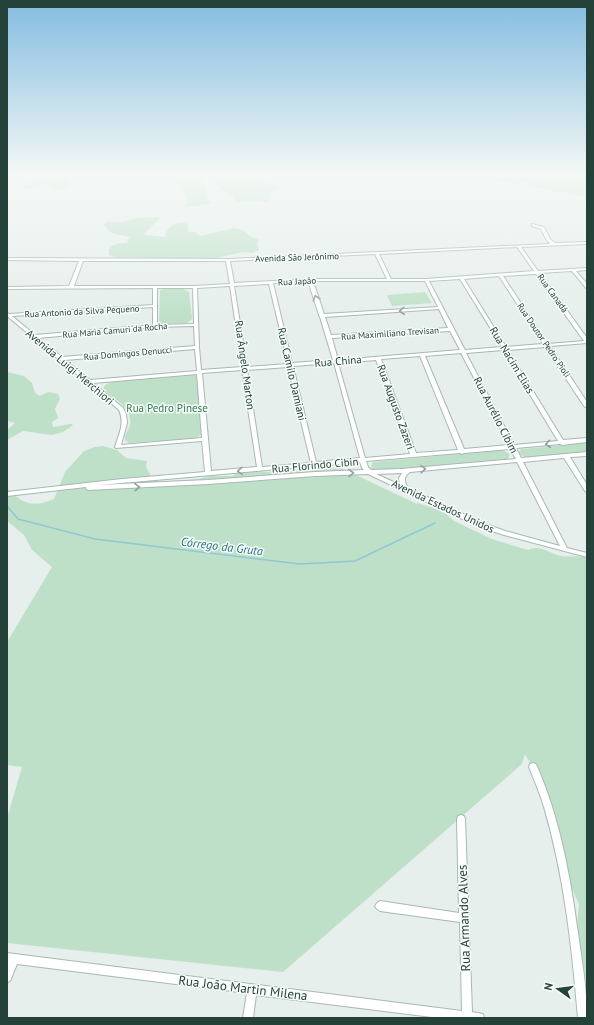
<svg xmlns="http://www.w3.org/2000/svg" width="594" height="1025" viewBox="0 0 594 1025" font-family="'PT Sans',sans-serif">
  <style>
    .green { fill: #bfe0c8 }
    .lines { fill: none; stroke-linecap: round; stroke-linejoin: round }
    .stream { stroke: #8ec9d4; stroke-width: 1.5 }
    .minor-casing { stroke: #a8b8b2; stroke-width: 2 }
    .minor { fill: #fff; fill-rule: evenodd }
    .oneway { stroke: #92a09c }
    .labels { text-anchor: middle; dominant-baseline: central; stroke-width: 3; stroke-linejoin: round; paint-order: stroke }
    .far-street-label { font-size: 9px; fill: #24423a; stroke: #f7fbf9 }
    .street-label { font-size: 11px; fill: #24423a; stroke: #f7fbf9 }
    .park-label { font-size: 11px; fill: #2d7a4b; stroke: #f7fbf9 }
    .water-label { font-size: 12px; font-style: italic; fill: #1c6f80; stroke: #f7fbf9 }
    .near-street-label { font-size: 13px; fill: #24423a; stroke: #f7fbf9 }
  </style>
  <rect width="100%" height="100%" fill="#e6efeb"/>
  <path class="green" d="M 34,174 L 45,176 L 59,174 L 67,177 L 68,180 L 74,183 C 65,191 53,192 45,183 L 40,186 L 22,190 L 22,188 L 35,179 Z
    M 141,174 L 253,174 L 274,183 L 278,188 L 268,195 L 269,197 L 268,202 L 235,202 L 234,197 C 223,194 216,182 204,179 L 201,180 L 205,182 L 205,186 L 208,190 L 206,194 L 206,198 L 211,202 L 211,204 L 188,207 L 186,206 C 191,193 177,185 171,176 L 162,176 L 159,180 Z
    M 587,174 L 587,198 L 567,192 L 555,192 L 547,189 L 530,187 L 529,185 L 534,184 L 528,182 L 515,184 L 473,175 Z
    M 159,217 L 159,219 L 143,235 L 165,237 C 167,226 176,222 186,223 L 188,226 L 188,232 L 195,232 L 200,236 L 235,228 L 244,231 L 250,236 L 259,240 L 257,244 L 259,250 L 252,253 L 243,252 L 211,259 L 170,260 L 138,257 L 119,258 L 109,255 L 109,249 C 114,243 120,243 128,243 L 127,240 L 131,237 L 115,234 L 110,232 L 104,225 L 106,222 L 123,222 L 137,218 Z
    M 164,289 L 184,289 L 189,292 L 192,319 L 187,323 L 159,324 L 160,290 Z
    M 425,292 L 432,303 L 392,306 L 387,295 Z
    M 7,372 L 24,376 L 32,383 L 35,393 L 40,396 L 48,392 L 58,394 L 60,399 L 55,409 L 58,418 L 52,422 L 53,427 L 71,424 L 73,425 L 63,432 L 52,435 L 23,431 L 7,440 L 7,430 L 15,423 L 7,421 Z
    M 192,374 L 195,375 L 198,378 L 202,434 L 198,437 L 191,439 L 129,443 L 125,440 C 124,434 129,430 130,425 C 133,408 114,399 103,390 L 105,385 L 112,381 Z
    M 587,443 L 587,452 L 527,458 L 521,455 L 519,452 L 521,449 Z
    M 103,446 L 117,450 L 126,458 L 147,461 L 146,467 L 152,478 L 160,482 L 199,479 L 208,476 L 232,476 L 238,473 L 255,471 L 277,473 L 341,468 L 417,504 L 418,503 L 436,509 L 446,514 L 454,521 L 492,539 L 528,550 C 541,544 549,554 561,556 C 570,557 578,556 587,557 L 587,988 L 576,940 L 579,904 L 568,881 L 535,772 L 525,754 L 522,764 L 283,972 L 7,943 L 7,818 L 22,767 L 7,765 L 7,642 L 52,567 L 32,550 L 24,535 L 7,521 L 7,488 C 22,504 33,508 54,499 L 65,472 L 84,451 L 95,447 Z
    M 502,450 L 510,454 L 508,459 L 378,471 L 373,470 L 371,467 L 373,462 Z"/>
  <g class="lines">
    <path class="stream" d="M 7,506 L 18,519 L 95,539 L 300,564 L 355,561 L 435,523"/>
    <defs>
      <path id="minor" d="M 532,224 L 544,227 L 550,239 L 555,243 L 587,242 L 587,244 L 521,247 L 538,271 L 587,268 L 587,270 L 576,271 L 587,284 L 587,288 L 586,288 L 572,271 L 540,273 L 587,338 L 587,343 L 550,346 L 587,402 L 587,408 L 584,406 L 545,347 L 508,350 L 563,440 L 587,438 L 587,442 L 562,445 L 560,444 L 516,448 L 521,458 L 587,452 L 587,456 L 570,457 L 587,485 L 587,492 L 585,491 L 564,458 L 523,462 L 567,548 L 587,553 L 587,557 L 504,535 L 477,526 L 368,474 L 315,476 L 208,484 L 88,490 L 86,489 L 86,487 L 7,496 L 7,492 L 122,479 L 205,472 L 202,441 L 116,448 L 115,447 C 119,434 125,423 119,410 L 60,360 L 57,360 L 57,358 L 33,338 L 31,338 L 31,336 L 7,316 L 7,313 L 9,314 L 153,305 L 153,288 L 7,289 L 7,287 L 69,286 L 79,261 L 7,260 L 7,258 L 228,259 L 550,244 L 546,239 L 541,229 L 532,226 ZM 517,247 L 534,271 L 426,279 L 391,279 L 379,254 ZM 375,254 L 387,279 L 310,279 L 234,283 L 230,261 ZM 83,261 L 226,261 L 230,284 L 195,286 L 74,286 ZM 536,274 L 584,341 L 548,344 L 503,276 ZM 499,276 L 543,344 L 506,347 L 464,279 ZM 460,279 L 502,347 L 465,350 L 429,281 ZM 308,281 L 319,315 L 319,316 L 320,317 L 333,360 L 292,363 L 273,283 ZM 313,281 L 425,281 L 438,307 L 324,314 ZM 269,284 L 288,364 L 247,367 L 234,286 ZM 230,286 L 242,367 L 201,370 L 199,347 L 197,288 ZM 157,288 L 193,288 L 194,324 L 157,325 ZM 153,307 L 153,325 L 35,335 L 12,316 ZM 439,309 L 448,328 L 331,335 L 325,317 ZM 194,326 L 195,346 L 62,357 L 38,338 L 155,327 ZM 450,331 L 460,350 L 338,360 L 332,338 ZM 195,349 L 197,371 L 90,380 L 65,360 ZM 503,350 L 558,441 L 514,445 L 466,353 ZM 461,353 L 509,445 L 464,449 L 425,356 ZM 420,356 L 458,450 L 416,453 L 381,359 ZM 376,360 L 410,454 L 365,458 L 338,363 ZM 334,363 L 360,458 L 316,462 L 293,366 ZM 288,367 L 311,463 L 262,467 L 247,370 ZM 242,370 L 257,467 L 211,471 L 202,373 ZM 197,374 L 202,438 L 121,445 L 127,423 L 126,414 L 123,408 L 93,383 ZM 510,449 L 516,459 L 401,469 L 371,470 L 368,467 L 366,461 L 460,453 L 462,454 L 464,453 ZM 360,462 L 362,468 L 364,470 L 315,472 L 208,480 L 99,485 L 312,466 L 314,467 L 316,466 ZM 517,462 L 560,546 L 505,531 L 481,522 L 408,488 C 404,481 403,477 410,472 ZM 402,473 L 399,478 L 400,485 L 376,474 Z
        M 533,763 L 536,764 C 560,818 570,875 578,933 C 582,961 587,990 587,1018 L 578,1018 C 572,947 564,875 544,807 C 540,793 534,780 529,767 L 530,764 Z
        M 461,815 L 464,816 L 465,819 L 472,1012 L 483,1014 L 484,1018 L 440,1018 L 256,995 L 253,1018 L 243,1018 L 247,993 L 17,964 L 10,981 L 7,983 L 8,963 L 7,963 L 7,953 L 462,1011 L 460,922 L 380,911 L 377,909 L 375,906 L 377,903 L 380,901 L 459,913 L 457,819 L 458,816 Z"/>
    </defs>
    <use href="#minor" class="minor-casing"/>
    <use href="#minor" class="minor"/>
  </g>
  <defs><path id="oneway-chevron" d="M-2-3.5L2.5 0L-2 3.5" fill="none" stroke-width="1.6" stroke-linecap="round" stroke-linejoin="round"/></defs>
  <g class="oneway">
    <use href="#oneway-chevron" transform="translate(316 298) rotate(-108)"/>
    <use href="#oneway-chevron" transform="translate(402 311) rotate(177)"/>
    <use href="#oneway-chevron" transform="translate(548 444) rotate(174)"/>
    <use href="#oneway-chevron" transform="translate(423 469) rotate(-5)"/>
    <use href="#oneway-chevron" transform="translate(240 471) rotate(175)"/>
    <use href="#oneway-chevron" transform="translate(351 473) rotate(-1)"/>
    <use href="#oneway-chevron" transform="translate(137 487) rotate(-4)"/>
  </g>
  <linearGradient id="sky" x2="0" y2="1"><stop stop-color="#84bce0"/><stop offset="0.55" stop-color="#f4f8f6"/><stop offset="1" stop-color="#f4f8f6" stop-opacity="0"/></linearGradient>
  <rect width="594" height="318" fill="url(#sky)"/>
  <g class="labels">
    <g class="far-street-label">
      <text transform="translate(297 257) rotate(-2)">Avenida São Jerônimo</text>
      <text transform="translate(297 281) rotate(-3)">Rua Japão</text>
      <text transform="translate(553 293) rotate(54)">Rua Canadá</text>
      <text transform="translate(82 311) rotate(-3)">Rua Antonio da Silva Pequeno</text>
      <text transform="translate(115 330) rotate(-5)">Rua Maria Camuri da Rocha</text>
      <text transform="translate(390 333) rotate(-4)">Rua Maximiliano Trevisan</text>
      <text transform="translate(544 340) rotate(56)">Rua Doutor Pedro Pioli</text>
      <text transform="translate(128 353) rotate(-5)">Rua Domingos Denucci</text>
    </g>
    <g class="street-label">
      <text transform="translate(512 360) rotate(59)">Rua Nacim Elias</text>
      <text transform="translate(338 361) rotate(-5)">Rua China</text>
      <text transform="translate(245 365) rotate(82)">Rua Ângelo Marton</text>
      <text transform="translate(70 367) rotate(40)">Avenida Luigi Merchiori</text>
      <text transform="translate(292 374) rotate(77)">Rua Camilo Damiani</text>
      <text transform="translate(396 407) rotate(70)">Rua Augusto Zazeri</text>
      <text transform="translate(496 415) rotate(63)">Rua Aurélio Cibim</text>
      <text transform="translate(315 465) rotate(-5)">Rua Florindo Cibin</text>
      <text transform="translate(443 506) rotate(25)">Avenida Estados Unidos</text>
    </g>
    <g class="park-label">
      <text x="167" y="408">Rua Pedro Pinese</text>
    </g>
    <g class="water-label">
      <text transform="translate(222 546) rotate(7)">Córrego da Gruta</text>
    </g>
    <g class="near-street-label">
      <text transform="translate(464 918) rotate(-92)">Rua Armando Alves</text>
      <text transform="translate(243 988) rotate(7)">Rua João Martin Milena</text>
    </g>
  </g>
  <rect width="594" height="1025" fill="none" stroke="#24423a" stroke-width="16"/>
  <g transform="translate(558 989) rotate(284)" stroke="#f7fbf9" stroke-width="3" paint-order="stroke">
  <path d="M0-3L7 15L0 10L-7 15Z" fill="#24423a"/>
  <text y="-6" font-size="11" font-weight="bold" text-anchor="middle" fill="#24423a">N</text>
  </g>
</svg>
